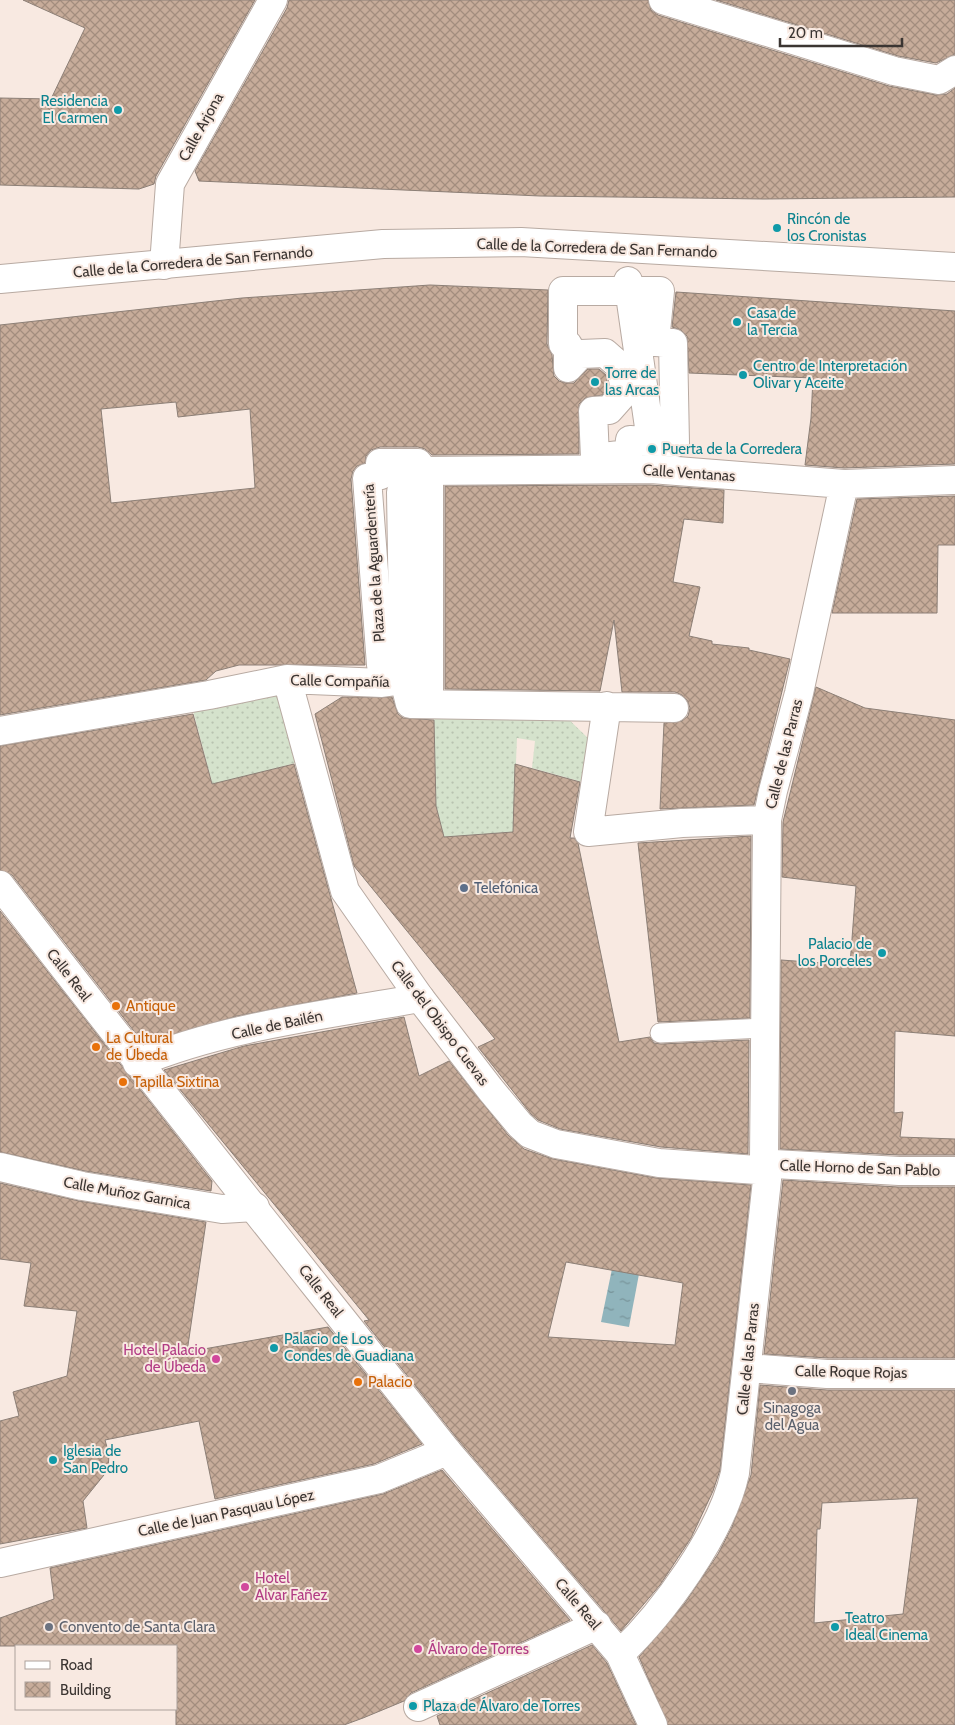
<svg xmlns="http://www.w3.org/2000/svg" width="955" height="1725" viewBox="0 0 955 1725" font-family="Cabin,sans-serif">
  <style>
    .grass { fill: url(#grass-dots) }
    .water { fill: url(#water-ripples) }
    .building { fill: url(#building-cross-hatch); stroke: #8c7f76; fill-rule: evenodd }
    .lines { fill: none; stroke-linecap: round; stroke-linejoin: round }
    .service-casing { stroke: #b8aaa2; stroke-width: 21 }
    .pedestrian-casing { stroke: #b8aaa2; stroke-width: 30 }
    .minor-casing { stroke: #b8aaa2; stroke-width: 30 }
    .tertiary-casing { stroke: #b8aaa2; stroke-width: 30 }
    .service { stroke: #fff; stroke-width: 19 }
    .pedestrian { stroke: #fff; stroke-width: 28 }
    .minor { stroke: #fff; stroke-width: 28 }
    .tertiary { stroke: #fff; stroke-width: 28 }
    .culture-dot { fill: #0f9aa8; stroke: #f8e9e1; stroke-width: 2 }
    .service-dot { fill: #5c6f8a; stroke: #f8e9e1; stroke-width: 2 }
    .food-dot { fill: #e8710a; stroke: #f8e9e1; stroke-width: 2 }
    .hotel-dot { fill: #d1479c; stroke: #f8e9e1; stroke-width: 2 }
    .worship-dot { fill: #6b7280; stroke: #f8e9e1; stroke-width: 2 }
    .labels { text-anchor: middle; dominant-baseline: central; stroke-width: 4; stroke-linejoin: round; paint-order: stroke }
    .culture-label { font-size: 15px; fill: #0d838f; stroke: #f8e9e1; text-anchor: start }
    .street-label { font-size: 15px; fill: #3b3532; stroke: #f8e9e1 }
    .service-label { font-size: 15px; fill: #4e5e75; stroke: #f8e9e1; text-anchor: start }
    .food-label { font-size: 15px; fill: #c56008; stroke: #f8e9e1; text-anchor: start }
    .hotel-label { font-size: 15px; fill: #b23c85; stroke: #f8e9e1; text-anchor: start }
    .worship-label { font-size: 15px; fill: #5b616d; stroke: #f8e9e1 }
  </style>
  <defs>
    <pattern id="grass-dots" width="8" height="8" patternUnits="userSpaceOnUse" patternTransform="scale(1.25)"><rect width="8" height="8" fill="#d5e2cc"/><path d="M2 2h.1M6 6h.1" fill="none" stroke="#b8c2b0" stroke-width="1.8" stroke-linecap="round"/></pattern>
    <pattern id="water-ripples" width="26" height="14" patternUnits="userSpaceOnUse" patternTransform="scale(1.25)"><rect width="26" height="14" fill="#90b4bc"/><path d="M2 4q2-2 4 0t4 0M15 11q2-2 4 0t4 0" fill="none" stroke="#779399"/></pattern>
    <pattern id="building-cross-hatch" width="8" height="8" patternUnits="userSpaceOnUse" patternTransform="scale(1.25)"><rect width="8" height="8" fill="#c7ac9a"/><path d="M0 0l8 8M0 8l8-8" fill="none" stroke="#a38d7e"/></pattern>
  </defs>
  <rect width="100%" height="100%" fill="#f8e9e1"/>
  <path class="grass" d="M 275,687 L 295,763 L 270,770 L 281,807 L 217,802 L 192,707 Z
    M 563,714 L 589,739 L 582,782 L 532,768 L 535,741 L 517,738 L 513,832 L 444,837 L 436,806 L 434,716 Z"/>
  <path class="water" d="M 612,1269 L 639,1274 L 629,1327 L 601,1322 Z"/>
  <path class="building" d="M 23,0 L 255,0 L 156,176 L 154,184 L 139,189 L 0,185 L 0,98 L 51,99 L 85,28 Z
    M 289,0 L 648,0 L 651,10 L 658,15 L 889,86 L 936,95 L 947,94 L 955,88 L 955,197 L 764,199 L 540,196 L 199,181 L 195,171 L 287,8 Z
    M 716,0 L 955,0 L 955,54 L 936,63 L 898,56 Z
    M 430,285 L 548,290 L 547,344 L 552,355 L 554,376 L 559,381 L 566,383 L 574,383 L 588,369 L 599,369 L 606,375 L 608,387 L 602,395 L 585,398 L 579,404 L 579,454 L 432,455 L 425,449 L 418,447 L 380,447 L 371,450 L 366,456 L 365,463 L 357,466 L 353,471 L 351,479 L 365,665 L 239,665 L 216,671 L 206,680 L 0,715 L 0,325 L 242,298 ZM 176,402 L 178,417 L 250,409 L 255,488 L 111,503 L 101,409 Z
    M 676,292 L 955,311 L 955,464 L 844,468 L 805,465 L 811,418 L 813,378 L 689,373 L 687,336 L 681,330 L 672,327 Z
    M 650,485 L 724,490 L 723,523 L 684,519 L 673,582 L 700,587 L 689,636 L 712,641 L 712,644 L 749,648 L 749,650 L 790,659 L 754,805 L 660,809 L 664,723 L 682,721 L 688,716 L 690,708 L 687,700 L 682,695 L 675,692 L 622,692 L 614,620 L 600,691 L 445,689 L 445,486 Z
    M 955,496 L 955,545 L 938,545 L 937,613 L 832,613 L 857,499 Z
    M 816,687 L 865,708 L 955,720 L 955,1036 L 895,1031 L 894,1113 L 903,1112 L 900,1137 L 955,1139 L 955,1155 L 899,1155 L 780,1149 L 781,960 L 850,965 L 856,886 L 782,877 L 783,822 Z
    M 342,697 L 392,697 L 398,714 L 403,718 L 434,720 L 436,806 L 444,837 L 513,832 L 515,764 L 580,782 L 570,838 L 574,838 L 578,843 L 619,1042 L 650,1037 L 654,1043 L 661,1044 L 749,1040 L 748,1154 L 661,1147 L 560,1129 L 538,1120 L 531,1114 L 478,1047 L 495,1039 L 354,866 L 315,714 Z
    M 193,714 L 212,784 L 294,764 L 357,993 L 237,1016 L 144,1044 L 12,875 L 0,870 L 0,746 Z
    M 751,836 L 750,1018 L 658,1022 L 638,843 Z
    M 0,911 L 212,1181 L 211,1191 L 85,1171 L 0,1152 Z
    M 404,1017 L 419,1076 L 449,1061 L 508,1135 L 524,1149 L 553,1159 L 656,1178 L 751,1185 L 720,1470 L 713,1491 L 691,1538 L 660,1585 L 621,1631 L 459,1441 L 364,1321 L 369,1320 L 164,1070 L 244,1046 ZM 566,1262 L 683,1283 L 675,1345 L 548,1337 Z
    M 783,1180 L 898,1187 L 955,1187 L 955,1358 L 828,1358 L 764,1354 Z
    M 0,1183 L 79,1201 L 206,1222 L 187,1352 L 328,1327 L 422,1444 L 374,1464 L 215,1499 L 199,1421 L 105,1440 L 109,1454 L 108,1470 L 83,1501 L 87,1528 L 0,1544 L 0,1421 L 19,1416 L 13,1392 L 67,1376 L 77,1311 L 24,1306 L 31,1263 L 0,1259 Z
    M 760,1385 L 827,1390 L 955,1390 L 955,1725 L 668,1725 L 639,1657 L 685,1603 L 718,1554 L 732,1527 L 751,1475 ZM 918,1498 L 903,1614 L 814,1623 L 817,1529 L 820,1529 L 822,1503 Z
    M 442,1470 L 570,1620 L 411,1693 L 404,1701 L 363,1718 L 344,1725 L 176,1725 L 176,1646 L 0,1646 L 0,1618 L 54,1599 L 50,1568 L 383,1494 Z
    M 592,1645 L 607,1663 L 636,1725 L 440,1725 L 437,1716 Z"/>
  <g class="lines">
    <defs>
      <path id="service" d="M 660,1033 L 766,1028"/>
      <path id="pedestrian" d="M 628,281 L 651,441
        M 563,291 L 660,291 L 655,342 L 673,343 L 675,443 L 630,440 L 628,454 L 595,458 L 593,411 L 609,410 L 625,392 L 621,367 L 605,353 L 581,354 L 568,368 L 568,345 L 563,344 Z
        M 380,463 L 418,463 L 429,478 L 429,696 L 381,665 L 367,478 L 381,475 Z
        M 0,885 C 147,1076 298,1263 447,1451
        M 137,1063 C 226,1026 326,1015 420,998
        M 418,1707 L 597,1625"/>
      <path id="minor" d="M 663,0 L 894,71 L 939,80 L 955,70
        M 164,265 L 170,184 L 273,0
        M 287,679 L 345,891 L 420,998 L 490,1089 L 520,1125 L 530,1134 L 556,1144 L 659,1163 L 757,1170 L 774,1164 L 899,1171 L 955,1171
        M 607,706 L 588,832 L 682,823 L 767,820
        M 674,708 L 410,704 L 404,680 L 401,492 L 409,478 L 423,471 L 651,469 L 844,484 L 955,480
        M 0,731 L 209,695 L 287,679 L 382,683 L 404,680
        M 0,1167 L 82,1186 L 222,1209 L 255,1207
        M 747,1368 L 827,1374 L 955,1374
        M 0,1563 L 379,1479 L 447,1451 L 620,1654 L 653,1725
        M 620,1654 C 664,1612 722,1533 735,1473 L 767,1180 L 764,1159 L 767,820 L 773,791 L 799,693 L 844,484"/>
      <path id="tertiary" d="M 0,279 L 383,244 L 521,242 L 955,267"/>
    </defs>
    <use href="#service" class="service-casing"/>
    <use href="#pedestrian" class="pedestrian-casing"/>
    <use href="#minor" class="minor-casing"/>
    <use href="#tertiary" class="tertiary-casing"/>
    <use href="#service" class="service"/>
    <use href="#pedestrian" class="pedestrian"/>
    <use href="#minor" class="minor"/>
    <use href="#tertiary" class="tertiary"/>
  </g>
  <g class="culture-dot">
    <circle cx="118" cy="110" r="5"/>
    <circle cx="777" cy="228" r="5"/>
    <circle cx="737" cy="322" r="5"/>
    <circle cx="743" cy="375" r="5"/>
    <circle cx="595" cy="382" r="5"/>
    <circle cx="652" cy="449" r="5"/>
    <circle cx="882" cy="953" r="5"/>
    <circle cx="274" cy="1348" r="5"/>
    <circle cx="53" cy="1460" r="5"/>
    <circle cx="835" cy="1627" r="5"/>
    <circle cx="413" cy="1706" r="5"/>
  </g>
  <circle class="service-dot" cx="464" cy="888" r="5"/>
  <g class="food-dot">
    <circle cx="116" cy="1006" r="5"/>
    <circle cx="96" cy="1047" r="5"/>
    <circle cx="123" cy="1082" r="5"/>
    <circle cx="358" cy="1382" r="5"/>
  </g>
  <g class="hotel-dot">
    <circle cx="216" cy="1359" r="5"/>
    <circle cx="245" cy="1587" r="5"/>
    <circle cx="418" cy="1649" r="5"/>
  </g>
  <g class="worship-dot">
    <circle cx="792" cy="1391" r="5"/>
    <circle cx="49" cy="1627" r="5"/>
  </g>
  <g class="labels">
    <g class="culture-label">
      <text x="108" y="101" text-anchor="end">Residencia<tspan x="108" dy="17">El Carmen</tspan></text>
      <text x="787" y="219">Rincón de<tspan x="787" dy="17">los Cronistas</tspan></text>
      <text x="747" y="313">Casa de<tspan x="747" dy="17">la Tercia</tspan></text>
      <text x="753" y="366">Centro de Interpretación<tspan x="753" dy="17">Olivar y Aceite</tspan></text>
      <text x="605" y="373">Torre de<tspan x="605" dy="17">las Arcas</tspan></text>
      <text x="662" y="449">Puerta de la Corredera</text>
      <text x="872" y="944" text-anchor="end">Palacio de<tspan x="872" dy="17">los Porceles</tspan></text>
      <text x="284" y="1339">Palacio de Los<tspan x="284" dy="17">Condes de Guadiana</tspan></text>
      <text x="63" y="1451">Iglesia de<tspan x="63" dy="17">San Pedro</tspan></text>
      <text x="845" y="1618">Teatro<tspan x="845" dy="17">Ideal Cinema</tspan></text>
      <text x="423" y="1706">Plaza de Álvaro de Torres</text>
    </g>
    <g class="street-label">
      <text transform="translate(201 127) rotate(-61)">Calle Arjona</text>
      <text transform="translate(597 248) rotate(2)">Calle de la Corredera de San Fernando</text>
      <text transform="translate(193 262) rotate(-5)">Calle de la Corredera de San Fernando</text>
      <text transform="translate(689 473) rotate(4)">Calle Ventanas</text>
      <text transform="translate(374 563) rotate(-94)">Plaza de la Aguardentería</text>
      <text transform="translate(340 681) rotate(1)">Calle Compañía</text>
      <text transform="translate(784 754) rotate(-76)">Calle de las Parras</text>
      <text transform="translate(69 975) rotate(52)">Calle Real</text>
      <text transform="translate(440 1023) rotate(53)">Calle del Obispo Cuevas</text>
      <text transform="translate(277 1025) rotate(-12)">Calle de Bailén</text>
      <text transform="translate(860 1168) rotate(2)">Calle Horno de San Pablo</text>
      <text transform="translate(127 1193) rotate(10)">Calle Muñoz Garnica</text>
      <text transform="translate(321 1291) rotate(52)">Calle Real</text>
      <text transform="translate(748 1359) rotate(-84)">Calle de las Parras</text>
      <text transform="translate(851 1372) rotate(1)">Calle Roque Rojas</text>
      <text transform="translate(226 1513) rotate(-12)">Calle de Juan Pasquau López</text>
      <text transform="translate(578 1604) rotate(50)">Calle Real</text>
    </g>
    <g class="service-label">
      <text x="474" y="888">Telefónica</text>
    </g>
    <g class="food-label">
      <text x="126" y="1006">Antique</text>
      <text x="106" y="1038">La Cultural<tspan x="106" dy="17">de Úbeda</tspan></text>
      <text x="133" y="1082">Tapilla Sixtina</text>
      <text x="368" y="1382">Palacio</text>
    </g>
    <g class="hotel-label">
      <text x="206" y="1350" text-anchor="end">Hotel Palacio<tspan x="206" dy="17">de Úbeda</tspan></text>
      <text x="255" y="1578">Hotel<tspan x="255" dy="17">Alvar Fañez</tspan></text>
      <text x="428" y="1649">Álvaro de Torres</text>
    </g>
    <g class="worship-label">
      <text x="792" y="1408">Sinagoga<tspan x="792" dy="17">del Agua</tspan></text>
      <text x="59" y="1627" text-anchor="start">Convento de Santa Clara</text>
    </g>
  </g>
  <rect x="15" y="1645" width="162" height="65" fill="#f8e9e1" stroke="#aca19b"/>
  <rect x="25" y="1661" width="25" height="8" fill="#ffffff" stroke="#aca19b"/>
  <text x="60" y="1670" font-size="15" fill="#3b3532">Road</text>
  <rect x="25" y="1682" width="25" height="15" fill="url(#building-cross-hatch)" stroke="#aca19b"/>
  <text x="60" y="1695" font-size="15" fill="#3b3532">Building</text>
  <path d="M780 38v8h122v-8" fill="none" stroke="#3b3532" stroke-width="2.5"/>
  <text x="788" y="38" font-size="15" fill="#3b3532" stroke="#f8e9e1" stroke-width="4" paint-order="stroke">20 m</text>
</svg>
